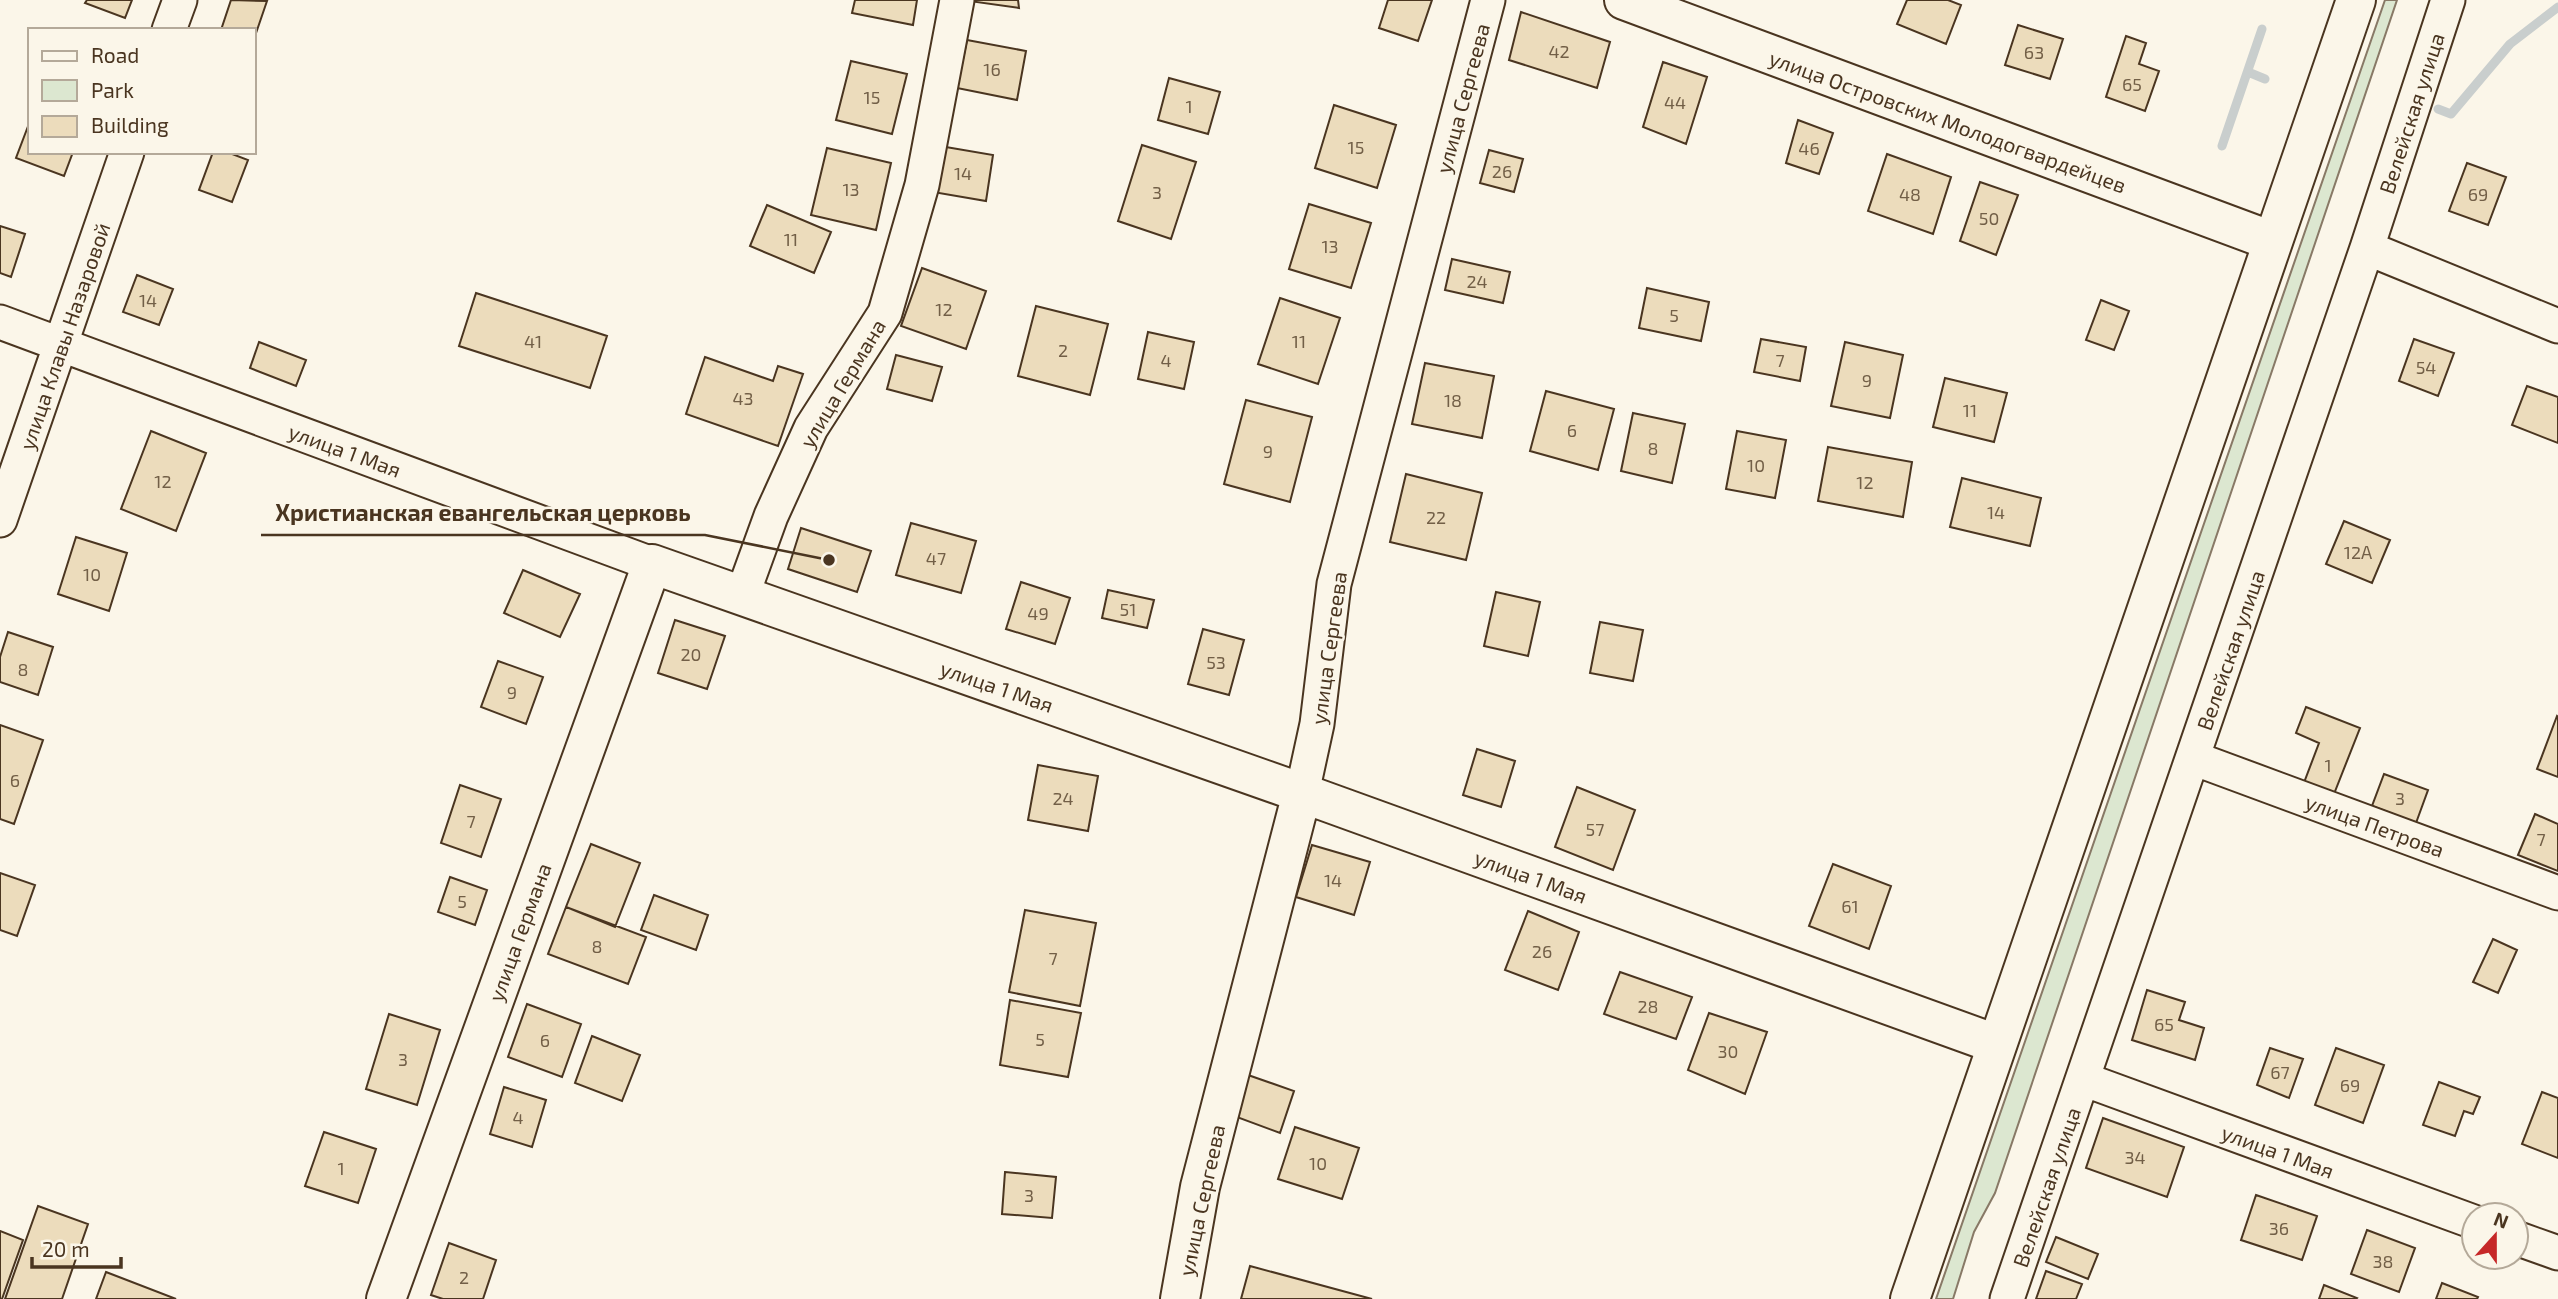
<svg xmlns="http://www.w3.org/2000/svg" width="2558" height="1299" viewBox="0 0 2558 1299" font-family="'Exo 2',sans-serif">
  <style>
    .green { fill: #dce7d0; stroke: #887966; stroke-width: 2 }
    .lines { fill: none; stroke-linecap: round; stroke-linejoin: round }
    .stream { stroke: #c9cecd; stroke-width: 9 }
    .building { fill: #ecdcbc; stroke: #4a3520; stroke-width: 2 }
    .minor-casing { stroke: #4a3520; stroke-width: 37 }
    .major-casing { stroke: #4a3520; stroke-width: 42 }
    .highway-casing { stroke: #4a3520; stroke-width: 42 }
    .minor { stroke: #fbf6e9; stroke-width: 33 }
    .major { stroke: #fbf6e9; stroke-width: 38 }
    .highway { stroke: #fbf6e9; stroke-width: 38 }
    .labels { text-anchor: middle; dominant-baseline: central; stroke-width: 5; stroke-linejoin: round; paint-order: stroke }
    .number-label { font-size: 18px; fill: #725f47 }
    .street-label { font-size: 21px; fill: #4a3520; stroke: #fbf6e9 }
    .leader { fill: none; stroke: #4a3520; stroke-width: 2.5 }
    .callout-dot { fill: #4a3520; stroke: #fbf6e9; stroke-width: 2.5 }
    .callout-label { font-size: 23px; text-anchor: middle; font-weight: bold; fill: #4a3520; stroke: #fbf6e9; stroke-width: 5; stroke-linejoin: round; paint-order: stroke }
  </style>
  <rect width="100%" height="100%" fill="#fbf6e9"/>
  <path class="green" d="M 2385,0 L 2397,0 L 1995,1193 L 1974,1232 L 1953,1299 L 1936,1299 Z"/>
  <g class="lines">
    <path class="stream" d="M 2248,72 L 2265,79
      M 2438,109 L 2451,114 L 2510,44 L 2558,7
      M 2222,146 L 2262,29"/>
  </g>
  <path class="building" d="M 87,0 L 132,0 L 125,18 L 85,3 Z
    M 231,0 L 267,1 L 254,39 L 254,30 L 221,30 Z
    M 855,0 L 917,0 L 913,25 L 852,13 Z
    M 1018,0 L 1019,8 L 969,1 L 969,0 Z
    M 1388,0 L 1432,0 L 1418,41 L 1379,28 Z
    M 1907,0 L 1948,0 L 1961,5 L 1946,44 L 1897,24 Z
    M 1521,12 L 1610,42 L 1597,88 L 1509,60 Z
    M 2018,25 L 2063,39 L 2050,79 L 2005,65 Z
    M 2126,36 L 2146,43 L 2139,64 L 2159,71 L 2145,111 L 2106,97 Z
    M 967,40 L 1026,51 L 1017,100 L 957,88 Z
    M 851,61 L 907,74 L 892,134 L 836,120 Z
    M 1663,62 L 1707,77 L 1686,144 L 1643,127 Z
    M 1169,78 L 1220,92 L 1208,134 L 1158,120 Z
    M 1334,105 L 1396,125 L 1377,188 L 1315,168 Z
    M 1798,120 L 1833,133 L 1819,174 L 1786,163 Z
    M 30,121 L 30,152 L 73,152 L 64,176 L 16,158 Z
    M 1142,145 L 1196,162 L 1171,239 L 1118,221 Z
    M 940,146 L 993,155 L 986,201 L 933,192 Z
    M 827,148 L 891,163 L 876,230 L 811,215 Z
    M 1489,150 L 1523,159 L 1514,192 L 1480,183 Z
    M 213,152 L 227,152 L 248,160 L 232,202 L 199,190 Z
    M 1887,154 L 1951,177 L 1933,234 L 1868,211 Z
    M 2467,163 L 2506,177 L 2488,225 L 2449,211 Z
    M 1980,182 L 2018,195 L 1996,255 L 1960,241 Z
    M 1309,204 L 1371,223 L 1351,288 L 1289,269 Z
    M 767,205 L 831,232 L 814,273 L 750,246 Z
    M 0,226 L 25,234 L 11,277 L 0,273 Z
    M 1452,259 L 1510,272 L 1503,303 L 1445,290 Z
    M 922,268 L 986,291 L 966,349 L 901,326 Z
    M 137,275 L 173,289 L 159,325 L 123,312 Z
    M 1647,288 L 1709,302 L 1701,341 L 1639,328 Z
    M 476,293 L 607,336 L 590,388 L 459,346 Z
    M 1280,298 L 1340,318 L 1318,384 L 1258,364 Z
    M 2101,300 L 2129,311 L 2114,350 L 2086,340 Z
    M 1036,306 L 1108,324 L 1090,395 L 1018,376 Z
    M 1148,332 L 1194,342 L 1184,389 L 1138,379 Z
    M 1761,339 L 1806,347 L 1800,381 L 1754,372 Z
    M 2414,339 L 2454,353 L 2438,396 L 2399,381 Z
    M 259,342 L 306,360 L 296,386 L 250,368 Z
    M 1845,342 L 1903,355 L 1890,418 L 1831,406 Z
    M 896,355 L 942,367 L 932,401 L 887,389 Z
    M 705,357 L 773,381 L 778,366 L 803,374 L 778,446 L 686,414 Z
    M 1425,363 L 1494,376 L 1482,438 L 1412,424 Z
    M 1945,378 L 2007,393 L 1994,442 L 1933,427 Z
    M 2527,386 L 2558,397 L 2558,443 L 2512,425 Z
    M 1546,391 L 1614,409 L 1598,470 L 1530,451 Z
    M 1246,400 L 1312,417 L 1290,502 L 1224,484 Z
    M 1633,413 L 1685,424 L 1672,483 L 1621,471 Z
    M 151,431 L 206,453 L 176,531 L 121,509 Z
    M 1737,431 L 1786,440 L 1775,498 L 1726,489 Z
    M 1828,447 L 1912,462 L 1903,517 L 1818,501 Z
    M 1406,474 L 1482,493 L 1466,560 L 1390,542 Z
    M 1962,478 L 2041,498 L 2030,546 L 1950,527 Z
    M 2344,521 L 2390,540 L 2372,583 L 2326,564 Z
    M 911,523 L 976,541 L 961,593 L 896,575 Z
    M 801,528 L 871,551 L 857,592 L 788,569 Z
    M 76,537 L 127,553 L 109,611 L 58,594 Z
    M 523,570 L 580,594 L 560,637 L 504,613 Z
    M 1021,582 L 1070,598 L 1055,644 L 1006,629 Z
    M 1108,590 L 1154,600 L 1147,628 L 1102,618 Z
    M 1496,592 L 1540,602 L 1528,656 L 1484,646 Z
    M 675,620 L 725,636 L 707,689 L 658,673 Z
    M 1600,622 L 1643,630 L 1633,681 L 1590,673 Z
    M 1203,629 L 1244,640 L 1229,695 L 1188,684 Z
    M 8,632 L 53,647 L 38,695 L 0,682 L 0,657 Z
    M 498,661 L 543,677 L 526,724 L 481,707 Z
    M 2306,707 L 2360,728 L 2332,799 L 2302,788 L 2319,743 L 2296,733 Z
    M 2557,716 L 2558,717 L 2558,777 L 2537,769 Z
    M 0,725 L 43,740 L 14,824 L 0,819 Z
    M 1477,749 L 1515,761 L 1501,807 L 1463,795 Z
    M 1038,765 L 1098,776 L 1088,831 L 1028,820 Z
    M 2384,774 L 2428,790 L 2416,823 L 2372,806 Z
    M 460,785 L 501,799 L 481,857 L 441,843 Z
    M 1577,787 L 1635,810 L 1613,870 L 1555,847 Z
    M 2535,814 L 2558,824 L 2558,871 L 2518,855 Z
    M 591,844 L 640,863 L 615,927 L 566,907 Z
    M 1312,845 L 1370,862 L 1354,915 L 1296,897 Z
    M 1833,864 L 1891,886 L 1869,949 L 1809,926 Z
    M 0,873 L 35,885 L 17,936 L 0,930 Z
    M 450,877 L 487,890 L 475,925 L 438,912 Z
    M 654,895 L 708,915 L 696,950 L 641,930 Z
    M 566,907 L 646,937 L 628,984 L 548,954 Z
    M 1025,910 L 1096,923 L 1080,1006 L 1009,992 Z
    M 1528,911 L 1579,932 L 1558,990 L 1505,970 Z
    M 2493,939 L 2517,950 L 2498,993 L 2473,982 Z
    M 1620,972 L 1692,997 L 1676,1039 L 1604,1014 Z
    M 2147,990 L 2185,1002 L 2179,1020 L 2204,1028 L 2195,1060 L 2132,1040 Z
    M 1010,1000 L 1081,1013 L 1068,1077 L 1000,1065 Z
    M 527,1004 L 581,1024 L 562,1077 L 508,1057 Z
    M 1709,1013 L 1767,1032 L 1745,1094 L 1688,1070 Z
    M 389,1014 L 440,1030 L 417,1105 L 366,1089 Z
    M 592,1036 L 640,1055 L 622,1101 L 575,1083 Z
    M 2270,1048 L 2303,1059 L 2289,1098 L 2257,1085 Z
    M 2336,1048 L 2384,1065 L 2363,1123 L 2315,1105 Z
    M 1248,1075 L 1294,1091 L 1280,1133 L 1234,1116 Z
    M 2439,1082 L 2480,1097 L 2473,1114 L 2464,1111 L 2455,1136 L 2423,1125 Z
    M 504,1087 L 546,1100 L 532,1147 L 490,1134 Z
    M 2542,1092 L 2558,1098 L 2558,1158 L 2522,1144 Z
    M 2103,1118 L 2184,1147 L 2167,1197 L 2086,1168 Z
    M 1295,1127 L 1359,1148 L 1342,1199 L 1278,1179 Z
    M 324,1132 L 376,1149 L 358,1203 L 305,1186 Z
    M 1005,1172 L 1056,1177 L 1052,1218 L 1002,1214 Z
    M 2256,1195 L 2317,1216 L 2302,1260 L 2241,1240 Z
    M 38,1206 L 88,1224 L 62,1299 L 5,1299 Z
    M 2367,1230 L 2415,1248 L 2399,1292 L 2351,1274 Z
    M 0,1231 L 23,1240 L 2,1299 L 0,1299 Z
    M 2056,1237 L 2098,1254 L 2088,1279 L 2046,1262 Z
    M 449,1243 L 496,1260 L 483,1299 L 443,1299 L 431,1295 Z
    M 1250,1266 L 1372,1299 L 1241,1299 Z
    M 2046,1271 L 2082,1284 L 2076,1299 L 2036,1299 Z
    M 106,1272 L 176,1299 L 96,1299 Z
    M 2442,1283 L 2478,1297 L 2477,1299 L 2436,1299 Z
    M 2324,1285 L 2357,1298 L 2356,1299 L 2319,1299 Z"/>
  <g class="lines">
    <defs>
      <path id="minor" d="M 169,30 L 180,0
        M 2367,248 L 2558,326
        M 0,322 L 652,564
        M 0,520 L 127,152
        M 742,596 L 771,516 L 811,428 L 885,313 L 922,185 L 957,0
        M 2193,758 L 2558,893
        M 1302,793 L 1317,724 L 1334,584 L 1488,0
        M 2083,1079 L 2474,1222
        M 2516,1238 L 2558,1253
        M 2007,1299 L 2367,248 L 2448,0"/>
      <path id="major" d="M 1624,0 L 2272,241
        M 386,1299 L 652,564 L 1302,793 L 1996,1044
        M 1180,1299 L 1200,1187 L 1302,793"/>
      <path id="highway" d="M 1910,1299 L 2356,0"/>
    </defs>
    <use href="#minor" class="minor-casing"/>
    <use href="#major" class="major-casing"/>
    <use href="#highway" class="highway-casing"/>
    <use href="#minor" class="minor"/>
    <use href="#major" class="major"/>
    <use href="#highway" class="highway"/>
  </g>
  <g class="labels">
    <g class="number-label">
      <text x="1559" y="51">42</text>
      <text x="2034" y="52">63</text>
      <text x="992" y="69">16</text>
      <text x="2132" y="84">65</text>
      <text x="872" y="97">15</text>
      <text x="1675" y="102">44</text>
      <text x="1189" y="106">1</text>
      <text x="1356" y="147">15</text>
      <text x="1809" y="148">46</text>
      <text x="1502" y="171">26</text>
      <text x="963" y="173">14</text>
      <text x="851" y="189">13</text>
      <text x="1157" y="192">3</text>
      <text x="1910" y="194">48</text>
      <text x="2478" y="194">69</text>
      <text x="1989" y="218">50</text>
      <text x="791" y="239">11</text>
      <text x="1330" y="246">13</text>
      <text x="1477" y="281">24</text>
      <text x="148" y="300">14</text>
      <text x="944" y="309">12</text>
      <text x="1674" y="315">5</text>
      <text x="533" y="341">41</text>
      <text x="1299" y="341">11</text>
      <text x="1063" y="350">2</text>
      <text x="1166" y="360">4</text>
      <text x="1780" y="360">7</text>
      <text x="2426" y="367">54</text>
      <text x="1867" y="380">9</text>
      <text x="743" y="398">43</text>
      <text x="1453" y="400">18</text>
      <text x="1970" y="410">11</text>
      <text x="1572" y="430">6</text>
      <text x="1653" y="448">8</text>
      <text x="1268" y="451">9</text>
      <text x="1756" y="465">10</text>
      <text x="163" y="481">12</text>
      <text x="1865" y="482">12</text>
      <text x="1996" y="512">14</text>
      <text x="1436" y="517">22</text>
      <text x="2358" y="552">12А</text>
      <text x="936" y="558">47</text>
      <text x="92" y="574">10</text>
      <text x="1128" y="609">51</text>
      <text x="1038" y="613">49</text>
      <text x="691" y="654">20</text>
      <text x="1216" y="662">53</text>
      <text x="23" y="669">8</text>
      <text x="512" y="692">9</text>
      <text x="2328" y="765">1</text>
      <text x="15" y="780">6</text>
      <text x="1063" y="798">24</text>
      <text x="2400" y="798">3</text>
      <text x="471" y="821">7</text>
      <text x="1595" y="829">57</text>
      <text x="2541" y="839">7</text>
      <text x="1333" y="880">14</text>
      <text x="462" y="901">5</text>
      <text x="1850" y="906">61</text>
      <text x="597" y="946">8</text>
      <text x="1542" y="951">26</text>
      <text x="1053" y="958">7</text>
      <text x="1648" y="1006">28</text>
      <text x="2164" y="1024">65</text>
      <text x="1040" y="1039">5</text>
      <text x="545" y="1040">6</text>
      <text x="1728" y="1051">30</text>
      <text x="403" y="1059">3</text>
      <text x="2280" y="1072">67</text>
      <text x="2350" y="1085">69</text>
      <text x="518" y="1117">4</text>
      <text x="2135" y="1157">34</text>
      <text x="1318" y="1163">10</text>
      <text x="341" y="1168">1</text>
      <text x="1029" y="1195">3</text>
      <text x="2279" y="1228">36</text>
      <text x="2383" y="1261">38</text>
      <text x="464" y="1277">2</text>
    </g>
    <g class="street-label">
      <text transform="translate(1462 98) rotate(-75)">улица Сергеева</text>
      <text transform="translate(2411 113) rotate(-72)">Велейская улица</text>
      <text transform="translate(1948 121) rotate(20)">улица Островских Молодогвардейцев</text>
      <text transform="translate(64 336) rotate(-71)">улица Клавы Назаровой</text>
      <text transform="translate(842 383) rotate(-59)">улица Германа</text>
      <text transform="translate(345 450) rotate(20)">улица 1 Мая</text>
      <text transform="translate(1328 648) rotate(-82)">улица Сергеева</text>
      <text transform="translate(2230 650) rotate(-71)">Велейская улица</text>
      <text transform="translate(997 686) rotate(19)">улица 1 Мая</text>
      <text transform="translate(2375 825) rotate(20)">улица Петрова</text>
      <text transform="translate(1531 876) rotate(20)">улица 1 Мая</text>
      <text transform="translate(519 932) rotate(-70)">улица Германа</text>
      <text transform="translate(2278 1151) rotate(20)">улица 1 Мая</text>
      <text transform="translate(2046 1187) rotate(-71)">Велейская улица</text>
      <text transform="translate(1201 1200) rotate(-78)">улица Сергеева</text>
    </g>
  </g>
  <path class="leader" d="M829 560L705 535H261"/>
  <circle class="callout-dot" cx="829" cy="560" r="7"/>
  <g class="callout-label">
    <text x="483" y="521">Христианская евангельская церковь</text>
  </g>
  <rect x="28" y="28" width="228" height="126" fill="#fbf6e9" stroke="#b4a999" stroke-width="2"/>
  <rect x="42" y="51" width="35" height="10" fill="#fbf6e9" stroke="#b4a999" stroke-width="2"/>
  <text x="91" y="63" font-size="21" fill="#4a3520">Road</text>
  <rect x="42" y="80" width="35" height="21" fill="#dce7d0" stroke="#b4a999" stroke-width="2"/>
  <text x="91" y="98" font-size="21" fill="#4a3520">Park</text>
  <rect x="42" y="116" width="35" height="21" fill="#ecdcbc" stroke="#b4a999" stroke-width="2"/>
  <text x="91" y="133" font-size="21" fill="#4a3520">Building</text>
  <g transform="translate(2495 1236) rotate(21)"><circle r="33" fill="#fbf6e9" stroke="#b4a999" stroke-width="2"/>
  <path d="M0-5L12 26L0 18L-12 26Z" fill="#c62828"/>
  <text y="-10" font-size="19" font-weight="bold" text-anchor="middle" fill="#4a3520">N</text>
  </g>
  <path d="M32 1257v10h89v-10" fill="none" stroke="#4a3520" stroke-width="3.5"/>
  <text x="42" y="1257" font-size="21" fill="#4a3520" stroke="#fbf6e9" stroke-width="5" paint-order="stroke">20 m</text>
</svg>
